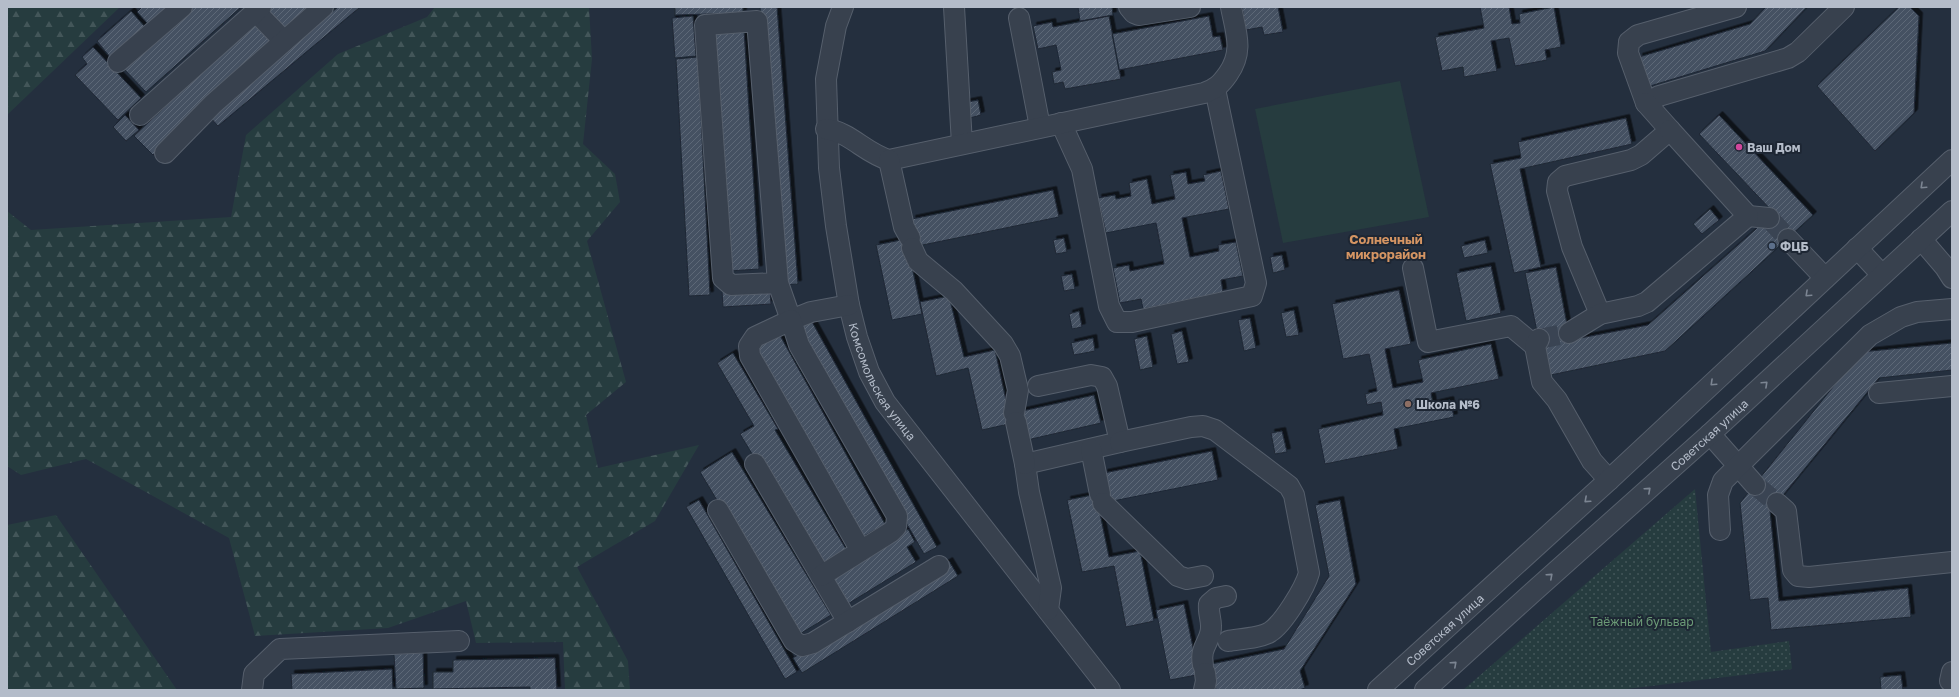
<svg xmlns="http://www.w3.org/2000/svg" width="1959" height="697" viewBox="0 0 1959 697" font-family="'Golos Text',sans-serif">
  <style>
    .grass { fill: url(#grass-dots) }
    .forest { fill: url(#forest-firs) }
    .garden { fill: #263c3f }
    .building { fill: url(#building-hatch); stroke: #1f2835; filter: url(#shadow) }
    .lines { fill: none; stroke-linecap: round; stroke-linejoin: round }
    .minor-tunnel { stroke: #3a4453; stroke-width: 20; stroke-dasharray: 20 10; stroke-linecap: butt }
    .minor-casing { stroke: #565f6c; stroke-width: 22 }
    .minor { stroke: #38414e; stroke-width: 20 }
    .oneway { stroke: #7c8592 }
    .hotel-dot { fill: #d1479c; stroke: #1d2633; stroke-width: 1.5 }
    .service-dot { fill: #5c6f8a; stroke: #1d2633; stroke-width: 1.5 }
    .education-dot { fill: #8d6e63; stroke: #1d2633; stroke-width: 1.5 }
    .labels { text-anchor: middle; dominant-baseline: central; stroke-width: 4; stroke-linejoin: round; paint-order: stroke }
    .poi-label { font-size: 12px; font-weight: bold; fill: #b4bcc9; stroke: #1d2633; text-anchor: start }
    .street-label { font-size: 12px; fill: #b4bcc9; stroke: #1d2633 }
    .park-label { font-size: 12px; fill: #6b9a76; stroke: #1d2633 }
    .neighbourhood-label { font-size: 13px; font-weight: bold; fill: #d59563; stroke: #1d2633 }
  </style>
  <defs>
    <pattern id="grass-dots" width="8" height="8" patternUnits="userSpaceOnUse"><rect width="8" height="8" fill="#263c3f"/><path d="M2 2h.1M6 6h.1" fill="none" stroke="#435659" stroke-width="1.8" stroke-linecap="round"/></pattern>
    <pattern id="forest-firs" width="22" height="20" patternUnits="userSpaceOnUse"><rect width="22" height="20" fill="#263c3f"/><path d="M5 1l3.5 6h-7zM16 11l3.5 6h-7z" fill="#435659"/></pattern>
    <pattern id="building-hatch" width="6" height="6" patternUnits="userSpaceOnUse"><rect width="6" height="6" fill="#455162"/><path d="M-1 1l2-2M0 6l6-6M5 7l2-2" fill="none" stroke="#5d6877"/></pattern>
    <filter id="shadow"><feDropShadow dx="3.5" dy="-3.5" stdDeviation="0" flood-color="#0009"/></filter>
  </defs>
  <rect width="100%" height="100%" fill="#242f3e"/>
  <path class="grass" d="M 1695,489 L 1711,652 L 1789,641 L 1792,669 L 1618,690 L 1463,690 Z"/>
  <path class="forest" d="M 7,7 L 120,7 L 7,115 Z
    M 435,7 L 589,7 L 592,59 L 583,144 L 615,174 L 620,202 L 587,241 L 626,382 L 586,415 L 598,468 L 699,445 L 655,521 L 577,567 L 628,661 L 630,690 L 565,690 L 563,642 L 476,643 L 466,601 L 388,628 L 255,636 L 229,538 L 86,459 L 21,475 L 7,466 L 7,211 L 31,230 L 231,217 L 246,135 L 338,54 L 427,17 Z
    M 56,515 L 177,690 L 7,690 L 7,525 Z"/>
  <path class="garden" d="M 1400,81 L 1429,217 L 1283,243 L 1255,109 Z"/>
  <path class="building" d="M 142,7 L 168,7 L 149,25 L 137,12 Z
    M 191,7 L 241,7 L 146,92 L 123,68 Z
    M 269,7 L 312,7 L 286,30 L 267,9 Z
    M 338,7 L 360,7 L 218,126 L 209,116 Z
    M 675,7 L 743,7 L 743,13 L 675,15 Z
    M 760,7 L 777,7 L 798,284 L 781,285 Z
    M 1078,7 L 1112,7 L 1113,15 L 1080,21 Z
    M 1242,7 L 1278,7 L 1283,32 L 1264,35 L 1262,27 L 1246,30 Z
    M 1480,7 L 1509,7 L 1512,24 L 1520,23 L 1519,14 L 1554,7 L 1561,47 L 1545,50 L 1547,60 L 1515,66 L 1509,38 L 1491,41 L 1497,71 L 1464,77 L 1463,67 L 1442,71 L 1435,37 L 1484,28 Z
    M 1766,7 L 1807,7 L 1765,51 L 1647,87 L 1639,57 L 1750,24 Z
    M 1899,7 L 1910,7 L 1919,16 L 1914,113 L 1875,151 L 1817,86 Z
    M 131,11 L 145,27 L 110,57 L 97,41 Z
    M 693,16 L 696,56 L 675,58 L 672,18 Z
    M 1109,16 L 1121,79 L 1065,89 L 1063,82 L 1054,84 L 1052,72 L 1061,70 L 1056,45 L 1038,49 L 1033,26 L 1052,22 L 1053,27 Z
    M 1209,16 L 1213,37 L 1220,36 L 1223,50 L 1119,70 L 1112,34 Z
    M 254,23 L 272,42 L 153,155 L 134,136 Z
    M 744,30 L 759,269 L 729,271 L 714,32 Z
    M 93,47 L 141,98 L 118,120 L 75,75 L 87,64 L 82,57 Z
    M 698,57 L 710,295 L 689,296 L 676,59 Z
    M 978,100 L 981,115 L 966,119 L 963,103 Z
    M 125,115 L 139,130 L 126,141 L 113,127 Z
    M 1719,115 L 1813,215 L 1665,351 L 1546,376 L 1525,273 L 1556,267 L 1570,340 L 1648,325 L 1774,213 L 1699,134 Z
    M 1626,118 L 1632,144 L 1520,169 L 1541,267 L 1514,273 L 1490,164 L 1521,158 L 1518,142 Z
    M 1221,171 L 1229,209 L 1182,218 L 1190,257 L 1219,251 L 1218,245 L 1236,242 L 1243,276 L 1221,280 L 1223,292 L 1143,309 L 1141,299 L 1120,303 L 1113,268 L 1129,265 L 1130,271 L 1164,264 L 1156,223 L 1106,233 L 1098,198 L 1115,195 L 1116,199 L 1131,196 L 1129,183 L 1147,179 L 1152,204 L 1175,199 L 1170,175 L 1186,172 L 1188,184 L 1205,181 L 1203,175 Z
    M 1053,190 L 1059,217 L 908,248 L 922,314 L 892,320 L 876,245 L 916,237 L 912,219 Z
    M 1710,209 L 1719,220 L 1702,234 L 1693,224 Z
    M 1064,238 L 1067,252 L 1056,254 L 1053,240 Z
    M 1485,240 L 1488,253 L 1464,258 L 1461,246 Z
    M 1282,255 L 1285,270 L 1273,273 L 1270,257 Z
    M 1491,266 L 1501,313 L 1466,321 L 1456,273 Z
    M 1072,274 L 1075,289 L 1064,291 L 1061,276 Z
    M 770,288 L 771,304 L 723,307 L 722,291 Z
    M 1399,290 L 1411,344 L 1385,349 L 1393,388 L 1423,382 L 1418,360 L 1491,344 L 1499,379 L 1431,393 L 1433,404 L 1450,400 L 1454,417 L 1394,429 L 1398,449 L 1325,464 L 1318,429 L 1383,415 L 1381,402 L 1367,405 L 1365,394 L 1377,391 L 1369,354 L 1343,359 L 1332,304 Z
    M 949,296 L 964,357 L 995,350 L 1009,414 L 1094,395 L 1101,423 L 1027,440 L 1022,421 L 982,430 L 968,368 L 936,376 L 920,302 Z
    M 1294,310 L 1299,335 L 1286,337 L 1281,313 Z
    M 1079,311 L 1082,327 L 1072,329 L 1069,314 Z
    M 1250,318 L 1256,348 L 1244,351 L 1238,320 Z
    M 811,320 L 937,547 L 924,554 L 795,328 Z
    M 777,330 L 885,524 L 859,539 L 753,348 Z
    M 1182,331 L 1189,362 L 1177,364 L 1171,334 Z
    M 1147,336 L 1153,367 L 1140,370 L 1134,339 Z
    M 1093,338 L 1095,351 L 1074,355 L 1071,343 Z
    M 1952,343 L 1952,370 L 1879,378 L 1770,511 L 1779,601 L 1908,588 L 1911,617 L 1771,630 L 1768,598 L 1750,600 L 1740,503 L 1861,352 Z
    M 733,353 L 778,429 L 775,430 L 846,549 L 819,565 L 740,434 L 754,426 L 717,363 Z
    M 1282,431 L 1287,452 L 1275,454 L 1271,433 Z
    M 1212,451 L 1218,480 L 1098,504 L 1109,557 L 1140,551 L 1154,621 L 1126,627 L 1114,566 L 1082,572 L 1067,500 L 1108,492 L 1104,473 Z
    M 732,452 L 831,615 L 798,635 L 700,472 Z
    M 699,500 L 797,672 L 785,679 L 686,507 Z
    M 1340,500 L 1356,584 L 1300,671 L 1305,688 L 1299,690 L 1216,690 L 1212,672 L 1170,680 L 1156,610 L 1184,604 L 1197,667 L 1284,649 L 1329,576 L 1315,505 Z
    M 908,529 L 915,542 L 907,547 L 916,562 L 846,605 L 829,578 Z
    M 949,561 L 958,576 L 802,673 L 793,658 Z
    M 423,653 L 424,688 L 396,689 L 394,654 Z
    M 555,658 L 557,690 L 530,690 L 530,687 L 433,689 L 433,672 L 453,672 L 453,660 Z
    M 392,669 L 393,690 L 292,690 L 291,674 Z
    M 1901,675 L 1903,690 L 1881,690 L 1880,677 Z"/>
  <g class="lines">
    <path class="minor-tunnel" d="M 1769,218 L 1788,239
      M 1539,339 L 1569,333
      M 1755,485 L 1777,503"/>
    <defs>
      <g id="minor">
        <path id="s1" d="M 843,7 L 836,26 L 826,79 L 829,168 L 836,226 L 849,305 L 857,337 L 869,372 L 885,402 L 1110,690"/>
        <path d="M 954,7 L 962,144"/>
        <path d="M 1129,7 L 1134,13 L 1139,15 L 1190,7"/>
        <path d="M 1736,7 L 1638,35 L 1629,42 L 1628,53 L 1646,103 L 1659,96 L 1788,58 L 1798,52 L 1844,7"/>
        <path d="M 256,12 L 284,41"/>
        <path d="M 1019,18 L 1040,127"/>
        <path d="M 118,62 L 182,7"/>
        <path d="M 140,115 L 261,7"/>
        <path d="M 1061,123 L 1082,169 L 1109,306 L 1117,322 L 1132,322 L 1252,296 L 1256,283 L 1215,89"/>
        <path d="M 826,129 C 850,132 865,153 889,160 L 1204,93 C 1216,89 1221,84 1228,74 C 1244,51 1236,33 1231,7"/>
        <path d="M 165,153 L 213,104 L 323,7"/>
        <path d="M 889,160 L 904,227 L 910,238"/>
        <path d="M 1748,216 L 1769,218"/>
        <path d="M 1788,239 L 1825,278"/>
        <path d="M 1921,239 L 1945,267 L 1952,278"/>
        <path d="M 912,248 L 918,261 L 954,291 L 1003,344 L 1010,356 L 1018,390 L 1014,413"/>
        <path d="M 1857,248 L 1882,275"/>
        <path d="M 1413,268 L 1428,342 L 1511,326 L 1535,346"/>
        <path d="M 778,283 L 731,285 L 723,278 L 705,25 L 757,21 L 778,283 L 791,320 L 811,312 L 849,305"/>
        <path d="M 1600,314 L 1572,247 L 1557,191 L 1558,182 L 1565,176 L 1631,160 L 1641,155 L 1670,130 L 1646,103"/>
        <path d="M 1569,333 L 1600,314 L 1638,306 L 1647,302 L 1748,216 L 1670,130"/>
        <path d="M 1539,339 L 1535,346 L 1542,382 L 1557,400 L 1592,461 L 1609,480"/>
        <path d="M 1038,386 L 1091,375 L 1102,377 L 1107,386 L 1120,442 L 1025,464 L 1029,492 L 1051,588 L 1048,610"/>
        <path d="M 1879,393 L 1952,386"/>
        <path d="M 1016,422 L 1025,464"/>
        <path d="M 1710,434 L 1755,485"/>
        <path d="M 1120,442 L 1191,427 L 1203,426 L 1215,430 L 1289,486 L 1294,495 L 1309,573 C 1305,588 1283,624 1270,632 C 1261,638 1239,639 1228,641"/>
        <path d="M 1091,449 L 1100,494"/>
        <path d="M 755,464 L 848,622"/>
        <path d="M 1103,503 L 1178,576 L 1187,579 L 1203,576"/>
        <path d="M 1777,503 L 1786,511 L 1793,570 L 1798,576 L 1809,577 L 1952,562"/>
        <path d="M 718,510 L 794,641 L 802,646 L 813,643 L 939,566"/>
        <path d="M 1720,530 L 1718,495 L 1723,481 L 1870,335 L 1901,317 L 1917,312 L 1952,309"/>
        <path d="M 821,576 L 891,532 L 896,527 L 897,516 L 799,345 L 791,320 L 755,337 L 749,346 L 750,356 L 861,551"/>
        <path d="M 1203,665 C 1199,646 1212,641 1211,626 C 1211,618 1208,612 1209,604 L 1216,598 L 1226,596"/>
        <path d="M 1950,681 L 1952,672"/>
        <path d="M 252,690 L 254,674 L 280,649 L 459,641"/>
        <path d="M 1204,690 L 1206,681 L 1205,673"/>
        <path id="s2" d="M 1378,690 L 1609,480 L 1952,160"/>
        <path id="s3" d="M 1425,690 L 1533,592 L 1710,434 L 1952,211"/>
      </g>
    </defs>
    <use href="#minor" class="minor-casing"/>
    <use href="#minor" class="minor"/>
  </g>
  <defs><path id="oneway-chevron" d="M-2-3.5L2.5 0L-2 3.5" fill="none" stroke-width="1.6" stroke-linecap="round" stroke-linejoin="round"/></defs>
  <g class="oneway">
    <use href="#oneway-chevron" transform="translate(1923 186) rotate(137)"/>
    <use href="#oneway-chevron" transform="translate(1808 294) rotate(137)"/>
    <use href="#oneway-chevron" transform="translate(1713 383) rotate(137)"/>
    <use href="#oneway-chevron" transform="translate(1765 384) rotate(-43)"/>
    <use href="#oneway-chevron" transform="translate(1648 490) rotate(-42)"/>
    <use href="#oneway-chevron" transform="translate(1587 500) rotate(138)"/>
    <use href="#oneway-chevron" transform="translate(1550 576) rotate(-42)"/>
    <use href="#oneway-chevron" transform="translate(1454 664) rotate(-42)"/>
  </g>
  <circle class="hotel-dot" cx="1739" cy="147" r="4"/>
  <circle class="service-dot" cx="1772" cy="246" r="4"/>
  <circle class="education-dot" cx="1408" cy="404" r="4"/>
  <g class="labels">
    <g class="poi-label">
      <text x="1747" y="147">Ваш Дом</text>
      <text x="1780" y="246">ФЦБ</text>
      <text x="1416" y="404">Школа №6</text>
    </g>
    <g class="street-label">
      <text stroke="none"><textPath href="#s1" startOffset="386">Комсомольская улица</textPath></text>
      <text stroke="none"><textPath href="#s3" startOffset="382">Советская улица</textPath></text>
      <text stroke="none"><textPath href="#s2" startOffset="90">Советская улица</textPath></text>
    </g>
    <g class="park-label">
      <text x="1642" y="621">Таёжный бульвар</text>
    </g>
    <g class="neighbourhood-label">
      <text x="1386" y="239">Солнечный<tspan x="1386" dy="15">микрорайон</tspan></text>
    </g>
  </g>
  <rect width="1959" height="697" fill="none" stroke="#b4bcc9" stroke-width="16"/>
</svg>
